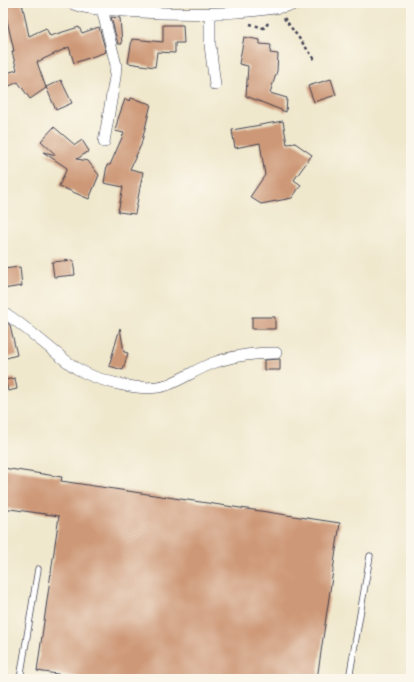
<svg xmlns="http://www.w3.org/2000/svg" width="414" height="682" viewBox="0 0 414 682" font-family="'IM FELL DW Pica',serif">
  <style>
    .building { fill: #cd9877 }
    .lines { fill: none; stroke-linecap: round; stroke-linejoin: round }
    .service-casing { stroke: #414051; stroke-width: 7 }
    .minor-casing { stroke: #414051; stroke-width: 12 }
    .path { stroke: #414051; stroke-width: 2.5; stroke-dasharray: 3 3; stroke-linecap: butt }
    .service { stroke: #fff; stroke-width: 5.5 }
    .minor { stroke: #fff; stroke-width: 11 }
  </style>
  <rect width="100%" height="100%" fill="#fbf7ec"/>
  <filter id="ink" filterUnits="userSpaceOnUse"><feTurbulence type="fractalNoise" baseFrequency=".025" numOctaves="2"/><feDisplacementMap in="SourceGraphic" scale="8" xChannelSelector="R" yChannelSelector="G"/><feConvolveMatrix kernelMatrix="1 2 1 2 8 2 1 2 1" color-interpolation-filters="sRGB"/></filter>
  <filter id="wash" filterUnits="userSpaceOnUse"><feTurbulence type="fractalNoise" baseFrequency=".012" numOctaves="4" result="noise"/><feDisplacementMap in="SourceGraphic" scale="16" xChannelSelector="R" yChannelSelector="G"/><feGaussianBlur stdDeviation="0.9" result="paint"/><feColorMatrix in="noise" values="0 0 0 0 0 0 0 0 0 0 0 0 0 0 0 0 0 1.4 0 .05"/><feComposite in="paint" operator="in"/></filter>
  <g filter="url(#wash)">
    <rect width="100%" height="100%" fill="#f0e8cd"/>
    <g id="blocks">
      <path class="building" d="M 3,3 L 22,3 L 29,36 L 46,28 L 50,36 L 79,27 L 82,33 L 99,27 L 106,52 L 74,63 L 69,47 L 37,62 L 46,88 L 30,99 L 18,82 L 3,89 L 3,74 L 17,70 L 12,52 L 14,51 Z
        M 111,17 L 120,18 L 122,44 L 118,44 Z
        M 163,25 L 183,25 L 184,43 L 175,43 L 175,53 L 157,52 L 155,67 L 128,63 L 132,39 L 163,42 Z
        M 244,37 L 260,40 L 260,44 L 271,45 L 270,53 L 278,54 L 277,71 L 270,93 L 287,98 L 286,112 L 246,96 L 248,66 L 239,64 Z
        M 331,79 L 336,95 L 314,102 L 308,86 Z
        M 61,80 L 72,103 L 56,110 L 46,87 Z
        M 131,98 L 151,104 L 141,145 L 130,169 L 143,172 L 135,214 L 118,212 L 123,187 L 104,183 L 107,165 L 110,165 L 124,133 L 115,131 L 118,119 L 125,99 L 130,101 Z
        M 283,121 L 287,144 L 295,143 L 312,155 L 294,180 L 301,185 L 292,198 L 261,204 L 250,197 L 265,175 L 260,143 L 235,148 L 232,130 Z
        M 54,127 L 75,145 L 82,140 L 89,151 L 77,159 L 88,161 L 99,175 L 89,199 L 59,186 L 67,168 L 43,152 L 56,155 L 41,141 Z
        M 73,260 L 75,275 L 54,277 L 52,262 Z
        M 20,267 L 22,286 L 3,289 L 3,269 Z
        M 252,317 L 275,317 L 275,329 L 252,329 Z
        M 3,320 L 10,325 L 17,355 L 3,359 Z
        M 120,328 L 124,352 L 128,353 L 123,370 L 109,366 Z
        M 280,359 L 280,370 L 264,370 L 264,360 Z
        M 15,378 L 17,389 L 8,391 L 5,380 Z
        M 3,468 L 62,477 L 61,481 L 340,523 L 317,679 L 91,679 L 37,671 L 59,516 L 3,508 Z"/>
    </g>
  </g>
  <g filter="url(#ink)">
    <use href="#blocks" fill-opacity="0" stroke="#414051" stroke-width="1"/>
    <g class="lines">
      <defs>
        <path id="service" d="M 20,679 L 38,569
          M 349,679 L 370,556"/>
        <path id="minor" d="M 71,3 C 87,10 107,9 124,11 C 182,15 246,16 303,3
          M 102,9 L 116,65 L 115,77 L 104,142
          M 210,14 L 210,45 L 215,85
          M 3,312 C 29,328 51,351 76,368 C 97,381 142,393 167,385 C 183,379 197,369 213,363 C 234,355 254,353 276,353"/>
      </defs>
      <use href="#service" class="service-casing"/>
      <use href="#minor" class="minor-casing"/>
      <path class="path" d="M 284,18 L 316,61
        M 250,24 L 264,28 L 270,21"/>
      <use href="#service" class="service"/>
      <use href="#minor" class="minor"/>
    </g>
  </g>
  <rect width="414" height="682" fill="none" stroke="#fbf7ec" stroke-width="16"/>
</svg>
